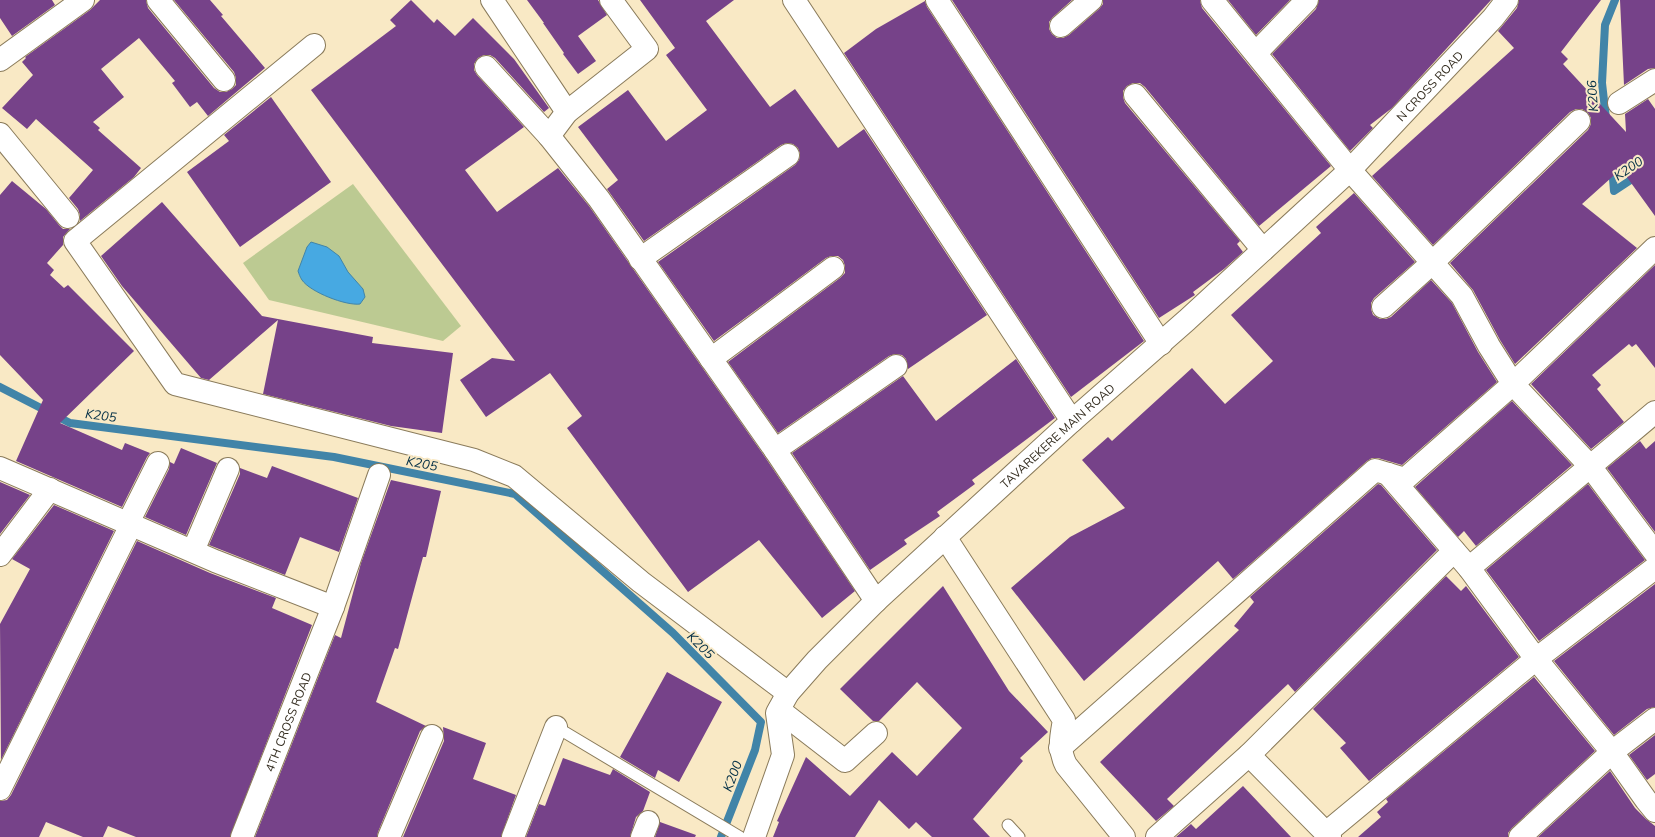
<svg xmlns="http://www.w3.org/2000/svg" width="1655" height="837" viewBox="0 0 1655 837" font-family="Mulish,sans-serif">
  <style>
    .green { fill: #bcca92 }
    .water { fill: #47a9e2; stroke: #4184a8 }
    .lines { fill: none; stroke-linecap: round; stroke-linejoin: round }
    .stream { stroke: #4184a8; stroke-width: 8 }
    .building { fill: #764289 }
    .lane-casing { stroke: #8a7b5b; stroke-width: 13 }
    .street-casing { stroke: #8a7b5b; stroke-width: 24 }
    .lane { stroke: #fff; stroke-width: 11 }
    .street { stroke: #fff; stroke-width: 22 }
    .labels { text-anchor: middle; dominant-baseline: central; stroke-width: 4; stroke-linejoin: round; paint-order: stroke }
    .street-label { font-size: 12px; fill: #342d20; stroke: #f9e9c5 }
    .water-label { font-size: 13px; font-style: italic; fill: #022e45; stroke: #f9e9c5 }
  </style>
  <rect width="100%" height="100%" fill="#f9e9c5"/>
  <path class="green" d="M 353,184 L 461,326 L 443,341 L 269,300 L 243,263 Z"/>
  <path class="water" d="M 311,242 L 327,247 L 339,256 L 348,272 L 363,289 L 365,297 L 360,304 C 346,306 310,292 302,280 C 300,277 299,274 298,271 L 307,247 Z"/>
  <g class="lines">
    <path class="stream" d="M 1606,118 L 1602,83 L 1605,25 L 1615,0
      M 1612,167 L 1614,191 L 1655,164
      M 0,387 L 70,423 L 334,457 L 515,494 L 673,633 L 761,722 L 755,750 L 721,837"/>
  </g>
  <path class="building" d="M 0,0 L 52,0 L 55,5 L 12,36 L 0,18 Z
    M 100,0 L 146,0 L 148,8 L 214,88 L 220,92 L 226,92 L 232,89 L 236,85 L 236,78 L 234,72 L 174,0 L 210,0 L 223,15 L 221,16 L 265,68 L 208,116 L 197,102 L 190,107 L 172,83 L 175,81 L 139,38 L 101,69 L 124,97 L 93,122 L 100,128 L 98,130 L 141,168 L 134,177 L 80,221 L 80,215 L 78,209 L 69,198 L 93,170 L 36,119 L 27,129 L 2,108 L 33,75 L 22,62 L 26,58 L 25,57 L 90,10 Z
    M 411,0 L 434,23 L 437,19 L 455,36 L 473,18 L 514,59 L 549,108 L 544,112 L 495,58 L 490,55 L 484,55 L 478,58 L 474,64 L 474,70 L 477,75 L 524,127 L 465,170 L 497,212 L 558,168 L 589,206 L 765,457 L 855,591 L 822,618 L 759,540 L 688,592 L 567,428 L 582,416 L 550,373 L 486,417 L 460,380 L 492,358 L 515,361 L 311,90 L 396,26 L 390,20 Z
    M 527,0 L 598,0 L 607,15 L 578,36 L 596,61 L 578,74 L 563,54 L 564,53 L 543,23 L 544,23 Z
    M 640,0 L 734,0 L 706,21 L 770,107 L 795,89 L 838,148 L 864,129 L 987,315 L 908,369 L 906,359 L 902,355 L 895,354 L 889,356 L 778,433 L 728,362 L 840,278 L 845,273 L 845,266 L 843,260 L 838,256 L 831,256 L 826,258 L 714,341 L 658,262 L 795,165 L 799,160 L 800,154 L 798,148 L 793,144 L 787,143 L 781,145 L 644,241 L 607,189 L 618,180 L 578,127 L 628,90 L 666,141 L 707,110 L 666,55 L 675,48 Z
    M 952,0 L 1072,0 L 1053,17 L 1049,22 L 1049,29 L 1052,34 L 1057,38 L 1063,38 L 1069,35 L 1099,9 L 1103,4 L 1103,0 L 1200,0 L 1202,8 L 1331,166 L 1259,226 L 1145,87 L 1140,83 L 1133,83 L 1127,86 L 1123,91 L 1123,97 L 1125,103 L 1240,241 L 1237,244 L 1243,252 L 1224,269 L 1193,292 L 1195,295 L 1159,318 Z
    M 1228,0 L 1290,0 L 1256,35 Z
    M 1319,0 L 1491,0 L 1392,108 L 1370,125 L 1373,128 L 1350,151 L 1272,54 L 1316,9 Z
    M 1519,0 L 1601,0 L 1561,52 L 1568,59 L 1563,64 L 1626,132 L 1625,114 L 1648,99 L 1655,109 L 1655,216 L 1621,169 L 1582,204 L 1637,248 L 1515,364 L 1500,340 L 1473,290 L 1450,263 L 1588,130 L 1591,124 L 1591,118 L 1588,113 L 1582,109 L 1576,109 L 1570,112 L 1433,245 L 1372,176 L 1514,48 L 1498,31 L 1517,8 Z
    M 1620,0 L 1655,0 L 1655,68 L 1648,69 L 1624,85 Z
    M 925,1 L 927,7 L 1144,341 L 1071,397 L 844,53 L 876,29 Z
    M 271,97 L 331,182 L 240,247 L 187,172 L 229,141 L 224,135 Z
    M 12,181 L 46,209 L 59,225 L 63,229 L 70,229 L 63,237 L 63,245 L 47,263 L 54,270 L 50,275 L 64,288 L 68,285 L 134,351 L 60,423 L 122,450 L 125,443 L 150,453 L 147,457 L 122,507 L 16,461 L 43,400 L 0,355 L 0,195 Z
    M 1354,193 L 1415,262 L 1374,298 L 1371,303 L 1371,309 L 1373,315 L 1380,319 L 1386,319 L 1391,317 L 1431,280 L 1452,303 L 1478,352 L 1497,382 L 1402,465 L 1378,458 L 1372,458 L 1367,461 L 1233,579 L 1218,561 L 1084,681 L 1011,588 L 1070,537 L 1125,508 L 1082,460 L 1108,437 L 1112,441 L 1192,368 L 1225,404 L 1273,361 L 1231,315 L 1321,233 L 1316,227 Z
    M 162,202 L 262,316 L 373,337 L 372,343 L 453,353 L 442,433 L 391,426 L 263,394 L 278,320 L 209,380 L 201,378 L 122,286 L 101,256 Z
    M 1655,265 L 1655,368 L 1636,344 L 1632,347 L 1629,344 L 1592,375 L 1601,385 L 1597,389 L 1624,422 L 1591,449 L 1531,384 Z
    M 1016,359 L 1055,418 L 972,480 L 975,484 L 937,512 L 940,516 L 904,540 L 907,544 L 870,570 L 792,453 L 903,376 L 936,421 Z
    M 1512,401 L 1572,465 L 1476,546 L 1464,531 L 1458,537 L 1415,487 Z
    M 1640,441 L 1646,449 L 1655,441 L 1655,532 L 1607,468 Z
    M 181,448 L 217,463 L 186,535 L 145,517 L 169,469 L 170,462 L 174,464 Z
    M 272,466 L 358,498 L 339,552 L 300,537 L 285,575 L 209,545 L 240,474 L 240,468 L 267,478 Z
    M 391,480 L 441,491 L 426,557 L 423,557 L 398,649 L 395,648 L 376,702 L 426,726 L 420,731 L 378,832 L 377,837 L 255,837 L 335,635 L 341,638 L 361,563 Z
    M 0,482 L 30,495 L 0,534 Z
    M 1378,484 L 1381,485 L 1437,550 L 1295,692 L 1288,684 L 1167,799 L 1174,806 L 1156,821 L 1100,762 L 1239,630 L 1234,626 L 1254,602 L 1250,597 Z
    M 1588,484 L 1645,560 L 1539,641 L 1486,570 Z
    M 54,505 L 114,531 L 1,760 L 0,624 L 30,569 L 12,559 Z
    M 137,541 L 210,573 L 276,598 L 272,608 L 312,625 L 230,837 L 136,837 L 108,826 L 103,837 L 83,837 L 46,822 L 39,837 L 0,837 L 0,801 L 7,800 L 11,795 Z
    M 1446,576 L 1461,591 L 1466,586 L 1519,657 L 1369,781 L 1340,748 L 1346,743 L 1313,709 Z
    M 1655,584 L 1655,707 L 1647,709 L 1614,735 L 1554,661 Z
    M 943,586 L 1009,691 L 1048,732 L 1020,758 L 1023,761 L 973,819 L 990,837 L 932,837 L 916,822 L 909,829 L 879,800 L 855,837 L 773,837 L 779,822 L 777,821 L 806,757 L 850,796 L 892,752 L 917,776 L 962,728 L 917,682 L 879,721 L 873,721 L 840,689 Z
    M 667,672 L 722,702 L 679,782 L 658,770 L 655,778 L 620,757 Z
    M 1534,677 L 1595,751 L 1512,828 L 1508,833 L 1508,837 L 1358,837 L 1381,817 L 1377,812 L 1388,802 L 1386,799 Z
    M 443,727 L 486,743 L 473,779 L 516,795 L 501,837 L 403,837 L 444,741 Z
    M 1655,735 L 1655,774 L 1647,780 L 1629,755 Z
    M 563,758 L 610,775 L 613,769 L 650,792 L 643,811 L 636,817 L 630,837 L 526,837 L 539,804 L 545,806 Z
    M 1610,771 L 1635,808 L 1646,819 L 1655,826 L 1655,837 L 1538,837 Z
    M 1243,786 L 1291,837 L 1176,837 L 1191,824 L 1196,829 Z
    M 660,822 L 696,835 L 695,837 L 655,837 Z"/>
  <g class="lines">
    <defs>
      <path id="lane" d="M 556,727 L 740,837
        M 1008,825 L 1019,837"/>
      <g id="street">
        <path d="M 158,0 L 224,80"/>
        <path d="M 492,0 L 567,112"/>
        <path d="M 794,0 L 1072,421"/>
        <path d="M 937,0 L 1161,344"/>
        <path d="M 1212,0 L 1350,170 L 1462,296 L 1489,346 L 1513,384 L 1590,466 L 1655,553"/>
        <path d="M 1061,26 L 1091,0"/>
        <path d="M 314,45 L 75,241 L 175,384 L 474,460 L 514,476 L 641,582 L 788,693"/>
        <path d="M 1256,53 L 1307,0"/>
        <path d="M 0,60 L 83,0"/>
        <path d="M 486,67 L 549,136 L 599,199 L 775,450 L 876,601"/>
        <path d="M 1135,95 L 1263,250"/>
        <path d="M 1619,103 L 1655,80"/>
        <path d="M 0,134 L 68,217"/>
        <path d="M 549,136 L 567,112 L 647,49 L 611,0"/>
        <path d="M 640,259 L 788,155"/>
        <path d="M 1383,307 L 1432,263 L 1579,121"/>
        <path d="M 711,359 L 833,268"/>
        <path d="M 775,450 L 896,366"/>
        <path d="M 0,468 L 215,561 L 333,607"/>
        <path d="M 1388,474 L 1469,568 L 1536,659 L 1612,752 L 1646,800 L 1655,811"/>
        <path d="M 128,523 L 158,463"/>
        <path d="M 945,537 L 1064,720 C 1061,737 1058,749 1066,765 L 1124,837"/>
        <path d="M 193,551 L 228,469"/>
        <path d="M 0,555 L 50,489"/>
        <path d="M 1469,568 L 1655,412"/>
        <path d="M 779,710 L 845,761 L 876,733"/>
        <path d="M 1060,748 L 1375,470 L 1405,479 L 1513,384 L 1655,248"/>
        <path d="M 1249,755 L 1330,837"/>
        <path d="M 0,789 L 131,525"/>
        <path d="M 1326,833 L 1536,659 L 1655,568"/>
        <path id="s1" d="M 242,837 L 333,607 L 379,475"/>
        <path d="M 389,837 L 432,736"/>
        <path d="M 513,837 L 556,727"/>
        <path d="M 642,837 L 648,822"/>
        <path id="s2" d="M 754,837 L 783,755 L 777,713 L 788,693 L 817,660 L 876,601 L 1072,421 L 1187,320 L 1350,170 L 1493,18 L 1507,0"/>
        <path d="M 1157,837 L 1249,755 L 1454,551"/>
        <path d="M 1520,837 L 1612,752 L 1655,719"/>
      </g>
    </defs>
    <use href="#lane" class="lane-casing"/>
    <use href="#street" class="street-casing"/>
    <use href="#lane" class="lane"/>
    <use href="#street" class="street"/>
  </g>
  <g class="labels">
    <g class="street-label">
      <text stroke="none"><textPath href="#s2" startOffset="1036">N CROSS ROAD</textPath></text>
      <text stroke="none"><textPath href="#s2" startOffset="525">TAVAREKERE MAIN ROAD</textPath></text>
      <text stroke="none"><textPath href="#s1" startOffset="124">4TH CROSS ROAD</textPath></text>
    </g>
    <g class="water-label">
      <text transform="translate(1592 96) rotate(-94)">K206</text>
      <text transform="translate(1628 168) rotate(-34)">K200</text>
      <text transform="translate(101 415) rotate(7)">K205</text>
      <text transform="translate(422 463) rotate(11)">K205</text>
      <text transform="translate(701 645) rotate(45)">K205</text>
      <text transform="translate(732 776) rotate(-69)">K200</text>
    </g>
  </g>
</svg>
